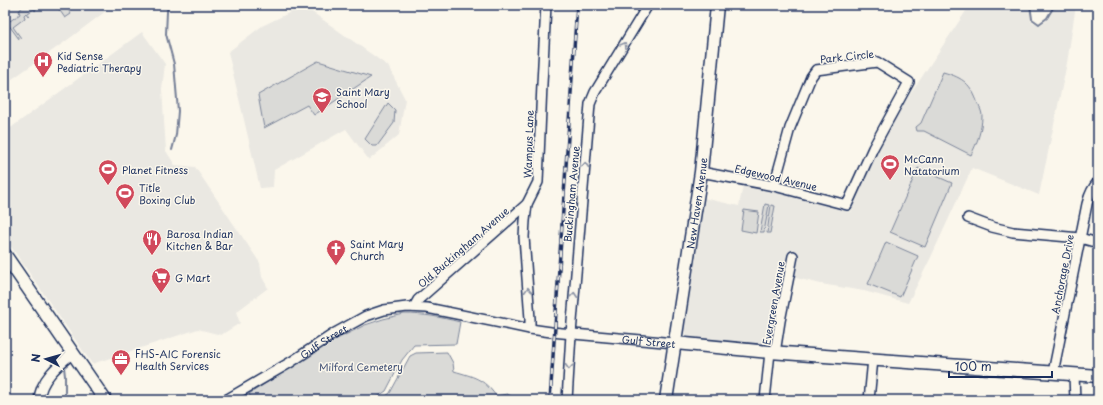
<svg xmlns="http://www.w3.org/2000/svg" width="1103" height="405" viewBox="0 0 1103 405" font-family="'Playpen Sans',sans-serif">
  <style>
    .built { fill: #eae8e2 }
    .green { fill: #dadad7; stroke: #7a849a }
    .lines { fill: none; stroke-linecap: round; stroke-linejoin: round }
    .stream { stroke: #747e96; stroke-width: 2 }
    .minor-casing { stroke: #1b2f5e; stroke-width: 12 }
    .major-casing { stroke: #1b2f5e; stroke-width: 15 }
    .minor { stroke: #fbf7ec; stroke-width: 9 }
    .major { stroke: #fbf7ec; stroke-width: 12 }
    .rail-casing { stroke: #1b2f5e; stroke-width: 3.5 }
    .rail { stroke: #fbf7ec; stroke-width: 2; stroke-dasharray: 6; stroke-linecap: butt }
    .oneway { stroke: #8b93a5 }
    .labels { text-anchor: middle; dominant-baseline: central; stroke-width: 3; stroke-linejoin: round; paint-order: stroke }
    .poi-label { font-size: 10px; fill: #1b2f5e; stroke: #fbf7ec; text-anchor: start }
    .street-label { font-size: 10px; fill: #1b2f5e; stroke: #fbf7ec }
    .park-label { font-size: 10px; fill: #415176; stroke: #fbf7ec }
  </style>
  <rect width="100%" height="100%" fill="#fbf7ec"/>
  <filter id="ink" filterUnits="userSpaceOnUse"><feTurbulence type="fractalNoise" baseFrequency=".025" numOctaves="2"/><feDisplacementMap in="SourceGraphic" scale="8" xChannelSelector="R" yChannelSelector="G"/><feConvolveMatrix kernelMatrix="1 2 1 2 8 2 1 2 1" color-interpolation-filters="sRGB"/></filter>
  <g filter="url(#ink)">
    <path class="built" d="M 5,5 L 114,5 L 66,41 L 5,84 Z
      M 970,5 L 1029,5 L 1031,20 L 1032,22 L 1040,25 L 1042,25 L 1050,16 L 1054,8 L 1065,9 L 1068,5 L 1076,5 L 1067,63 L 1039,195 L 972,168 L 932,255 L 908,303 L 864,291 L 821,284 L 784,275 L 773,339 L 768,344 L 764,345 L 690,338 L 687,337 L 684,330 L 703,198 L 739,206 L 743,185 L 784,192 L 851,212 L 887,129 Z
      M 291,12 L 312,12 L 388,66 L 405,99 L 399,135 L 369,160 L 346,129 L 274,170 L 273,187 L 260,188 L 228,52 L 262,26 Z
      M 142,32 L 165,64 L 162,89 L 166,151 L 175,165 L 195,167 L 260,263 L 262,277 L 268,288 L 236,312 L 240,323 L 221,335 L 198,329 L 92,364 L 5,238 L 5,132 Z"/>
    <path class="green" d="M 24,5 L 43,5 L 39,8 L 37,5 L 35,7 L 36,10 L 35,11 L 34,9 L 28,13 L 29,15 L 28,16 L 26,13 L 24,15 L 25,18 L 13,27 L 21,38 L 19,39 L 5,20 L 5,16 L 10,21 L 20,14 L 19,11 Z
      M 56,5 L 65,5 L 71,14 L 65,18 Z
      M 318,61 L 371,77 L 314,115 L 307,105 L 264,128 L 258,95 Z
      M 943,72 C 964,78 971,84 978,104 C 980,108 982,112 982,116 C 982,130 977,143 971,155 L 924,131 L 917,131 L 916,127 L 921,123 Z
      M 388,103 L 395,110 L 394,123 L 377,146 L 372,146 L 365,139 Z
      M 918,168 L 952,183 L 925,247 L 890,232 Z
      M 765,204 L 769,205 L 764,232 L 760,232 Z
      M 771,205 L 775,206 L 770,233 L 767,233 Z
      M 744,210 L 759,212 L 756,233 L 741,230 Z
      M 886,242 L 918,256 L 900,297 L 868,284 Z
      M 404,314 C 424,314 440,317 460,322 L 456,344 L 414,345 L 402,360 L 386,391 L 373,400 L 253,400 L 249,394 L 325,345 L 365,325 L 383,319 Z
      M 447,352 L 453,363 L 454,371 C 474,377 483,378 496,396 L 507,394 L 511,396 L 512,400 L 381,400 L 390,393 L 410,356 L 416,353 Z"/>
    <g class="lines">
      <path class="stream" d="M 168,5 L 167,12 L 166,34 L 174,64 L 178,111 L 176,135 L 172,150
        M 1030,5 L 1032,19 L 1039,24 L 1047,18 L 1053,8 L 1059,6 L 1066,7 L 1067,5
        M 64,367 L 65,376 L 65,400"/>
      <defs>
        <g id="minor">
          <path d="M 701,172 L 774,186 L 847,205 L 873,148 L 909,82 L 877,62 L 816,70 L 811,77 L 790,128 L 774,186"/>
          <path d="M 968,218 L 992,227 L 1013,232 L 1080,238 L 1098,243"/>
          <path d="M 414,307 L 418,300 L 527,204"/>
          <path d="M 530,329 L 530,319 L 524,237 L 525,221 L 527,204 L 538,182 L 542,84 L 546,5"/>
          <path d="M 775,353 L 780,321 L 793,256"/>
          <path d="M 1053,373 L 1087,204 C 1089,196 1092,188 1098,182"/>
          <path d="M 1074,375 L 1075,400"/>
          <path d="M 39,400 C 40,380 58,365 73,353"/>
          <path id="s1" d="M 226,400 L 291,362 L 335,333 L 366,316 L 384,310 L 407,307 L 427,308 L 530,329 L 551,332 L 675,343"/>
          <path d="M 567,400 L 571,334 L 590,104 L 595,92 L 648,5"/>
          <path d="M 765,400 L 770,352"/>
          <path d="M 869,400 L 873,359"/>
        </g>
        <g id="major">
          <path d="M 5,255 L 105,400"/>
          <path d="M 675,343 L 770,352 L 1098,376"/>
          <path id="s2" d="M 666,400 L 701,172 L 717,5"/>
        </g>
      </defs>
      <use href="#minor" class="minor-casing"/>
      <use href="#major" class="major-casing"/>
      <use href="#minor" class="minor"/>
      <use href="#major" class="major"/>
      <defs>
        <path id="rail" d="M 550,400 L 577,5"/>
      </defs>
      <use href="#rail" class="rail-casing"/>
      <use href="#rail" class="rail"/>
    </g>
    <defs><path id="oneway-chevron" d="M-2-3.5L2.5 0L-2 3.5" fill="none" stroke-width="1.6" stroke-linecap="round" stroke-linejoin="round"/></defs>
    <g class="oneway">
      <use href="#oneway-chevron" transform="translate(624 45) rotate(-59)"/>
      <use href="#oneway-chevron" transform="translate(585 165) rotate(-85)"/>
      <use href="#oneway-chevron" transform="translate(528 290) rotate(-94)"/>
      <use href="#oneway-chevron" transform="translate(574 295) rotate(-85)"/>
      <use href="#oneway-chevron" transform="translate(569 367) rotate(94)"/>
    </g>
  </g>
  <defs>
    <symbol id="hospital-pin" viewBox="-11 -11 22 30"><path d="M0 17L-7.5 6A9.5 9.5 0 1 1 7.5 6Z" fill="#d1495b" stroke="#fbf7ec"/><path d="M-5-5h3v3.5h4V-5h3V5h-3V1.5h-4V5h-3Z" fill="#fff"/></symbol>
    <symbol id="school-pin" viewBox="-11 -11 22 30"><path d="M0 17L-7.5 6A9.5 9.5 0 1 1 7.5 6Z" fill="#d1495b" stroke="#fbf7ec"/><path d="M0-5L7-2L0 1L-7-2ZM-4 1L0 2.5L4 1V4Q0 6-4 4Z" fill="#fff"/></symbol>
    <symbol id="stadium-pin" viewBox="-11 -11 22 30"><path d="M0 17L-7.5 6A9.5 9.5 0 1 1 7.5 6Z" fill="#d1495b" stroke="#fbf7ec"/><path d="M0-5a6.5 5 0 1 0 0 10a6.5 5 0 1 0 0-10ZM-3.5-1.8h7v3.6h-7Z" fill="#fff"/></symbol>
    <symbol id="restaurant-pin" viewBox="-11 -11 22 30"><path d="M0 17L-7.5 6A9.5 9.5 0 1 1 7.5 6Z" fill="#d1495b" stroke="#fbf7ec"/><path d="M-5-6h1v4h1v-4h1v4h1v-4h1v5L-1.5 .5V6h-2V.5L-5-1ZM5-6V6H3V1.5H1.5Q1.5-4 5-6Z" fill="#fff"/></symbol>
    <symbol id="church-pin" viewBox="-11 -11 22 30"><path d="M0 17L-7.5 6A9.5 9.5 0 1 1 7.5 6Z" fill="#d1495b" stroke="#fbf7ec"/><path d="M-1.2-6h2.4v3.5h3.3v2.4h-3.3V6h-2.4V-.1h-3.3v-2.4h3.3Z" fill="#fff"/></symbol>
    <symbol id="supermarket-pin" viewBox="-11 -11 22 30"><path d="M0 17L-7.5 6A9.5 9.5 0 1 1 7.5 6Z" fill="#d1495b" stroke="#fbf7ec"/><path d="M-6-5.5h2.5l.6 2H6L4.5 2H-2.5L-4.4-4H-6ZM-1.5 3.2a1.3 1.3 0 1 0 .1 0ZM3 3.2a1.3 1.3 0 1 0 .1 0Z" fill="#fff"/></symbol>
    <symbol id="office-pin" viewBox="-11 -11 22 30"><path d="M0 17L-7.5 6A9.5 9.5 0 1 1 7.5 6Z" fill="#d1495b" stroke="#fbf7ec"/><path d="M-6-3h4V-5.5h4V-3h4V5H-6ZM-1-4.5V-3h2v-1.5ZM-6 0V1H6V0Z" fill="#fff"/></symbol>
  </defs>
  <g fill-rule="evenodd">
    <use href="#hospital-pin" x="32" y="50" width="22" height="30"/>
    <use href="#school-pin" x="311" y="86" width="22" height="30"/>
    <use href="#stadium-pin" x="879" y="153" width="22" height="30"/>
    <use href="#stadium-pin" x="97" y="158" width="22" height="30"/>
    <use href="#stadium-pin" x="114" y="182" width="22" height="30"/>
    <use href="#restaurant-pin" x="141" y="228" width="22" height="30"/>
    <use href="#church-pin" x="325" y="238" width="22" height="30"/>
    <use href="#supermarket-pin" x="150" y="266" width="22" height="30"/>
    <use href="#office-pin" x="110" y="348" width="22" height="30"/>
  </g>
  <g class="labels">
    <g class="poi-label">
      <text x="57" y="55">Kid Sense<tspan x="57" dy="12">Pediatric Therapy</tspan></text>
      <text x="336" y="91">Saint Mary<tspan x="336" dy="12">School</tspan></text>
      <text x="904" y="158">McCann<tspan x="904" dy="12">Natatorium</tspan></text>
      <text x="122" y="169">Planet Fitness</text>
      <text x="139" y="187">Title<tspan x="139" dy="12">Boxing Club</tspan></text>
      <text x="166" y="233">Barosa Indian<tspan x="166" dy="12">Kitchen &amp; Bar</tspan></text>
      <text x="350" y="243">Saint Mary<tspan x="350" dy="12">Church</tspan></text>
      <text x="175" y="277">G Mart</text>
      <text x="135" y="353">FHS-AIC Forensic<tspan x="135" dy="12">Health Services</tspan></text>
    </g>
    <g class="street-label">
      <text transform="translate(847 56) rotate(-6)">Park Circle</text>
      <text transform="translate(528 144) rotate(-88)">Wampus Lane</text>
      <text transform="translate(776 177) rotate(13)">Edgewood Avenue</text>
      <text transform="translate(571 194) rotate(-85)">Buckingham Avenue</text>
      <text stroke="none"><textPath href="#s2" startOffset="199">New Haven Avenue</textPath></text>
      <text transform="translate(463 247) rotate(-41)">Old Buckingham Avenue</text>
      <text transform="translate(1062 274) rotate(-79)">Anchorage Drive</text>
      <text transform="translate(773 303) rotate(-80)">Evergreen Avenue</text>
      <text stroke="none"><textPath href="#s1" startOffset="114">Gulf Street</textPath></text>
      <text stroke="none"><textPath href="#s1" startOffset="450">Gulf Street</textPath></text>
    </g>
    <g class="park-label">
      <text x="361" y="366">Milford Cemetery</text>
    </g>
  </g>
  <rect width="1103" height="405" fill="none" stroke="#fbf7ec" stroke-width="20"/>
  <rect x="10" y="10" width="1083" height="385" fill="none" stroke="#1b2f5e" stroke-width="1.5" filter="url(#ink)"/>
  <g transform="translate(46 359) rotate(276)" stroke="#fbf7ec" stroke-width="3" paint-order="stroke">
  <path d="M0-3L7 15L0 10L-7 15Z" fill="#1b2f5e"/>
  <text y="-6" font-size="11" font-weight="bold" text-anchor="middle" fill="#1b2f5e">N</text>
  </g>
  <path d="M949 371v6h103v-6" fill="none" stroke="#1b2f5e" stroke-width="2"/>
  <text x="955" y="371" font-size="12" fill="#1b2f5e" stroke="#fbf7ec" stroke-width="3" paint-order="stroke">100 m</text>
</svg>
